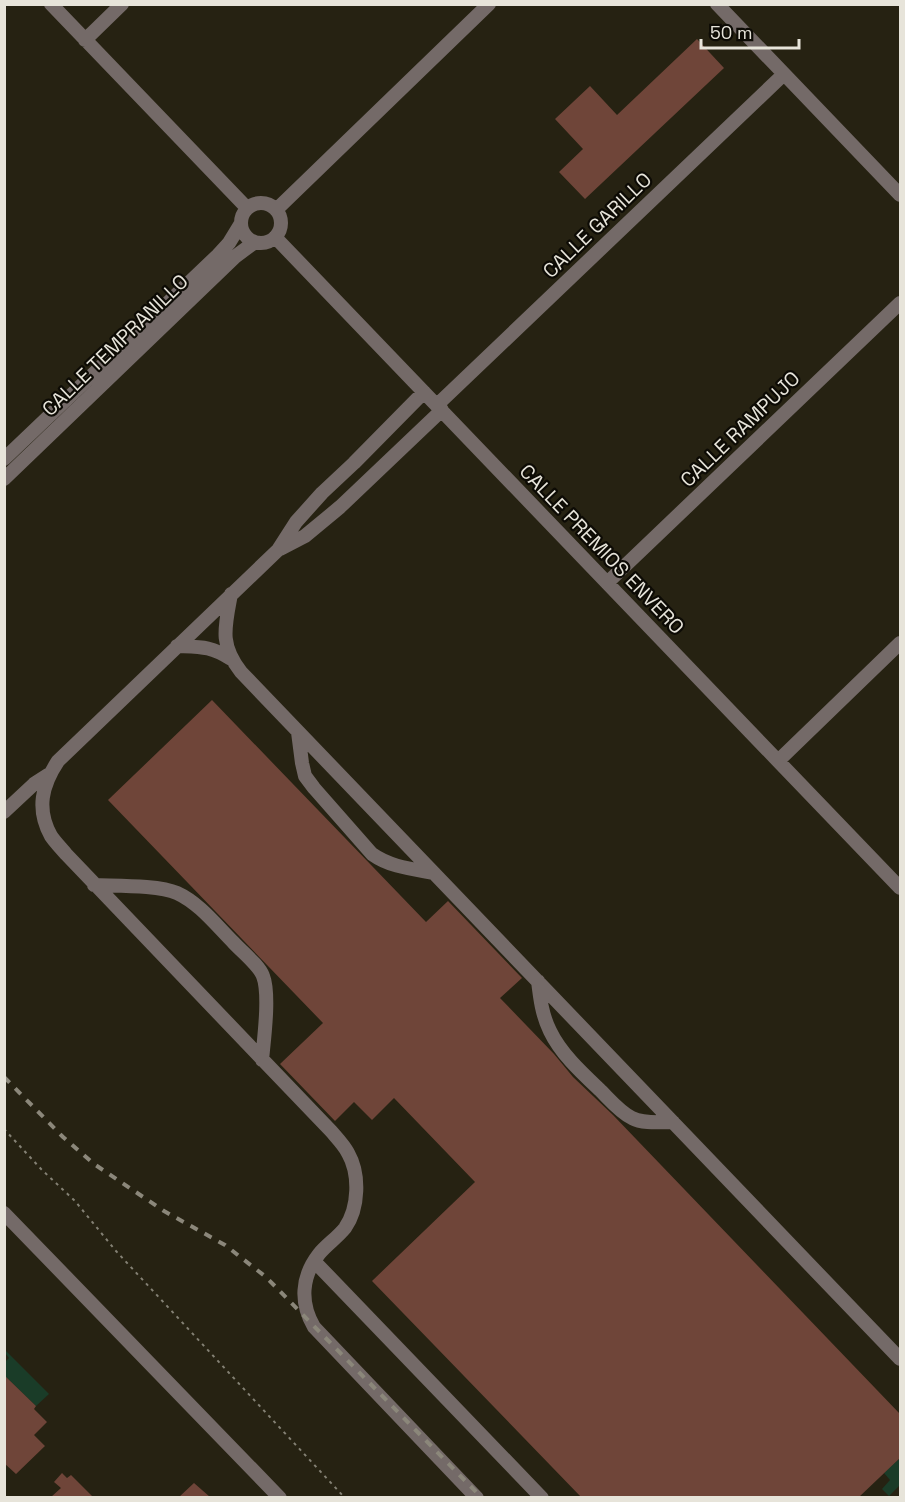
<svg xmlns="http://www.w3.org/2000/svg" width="905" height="1502" viewBox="0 0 905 1502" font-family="'Space Grotesk',sans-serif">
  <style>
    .green { fill: #1a3c28 }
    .building { fill: #6f4539 }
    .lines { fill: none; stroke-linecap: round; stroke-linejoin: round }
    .path { stroke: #848174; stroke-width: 2; stroke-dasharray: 3 4.5; stroke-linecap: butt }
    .minor { stroke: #746a68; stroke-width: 14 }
    .rail { stroke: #8b877a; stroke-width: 4; stroke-dasharray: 8 8; stroke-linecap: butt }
    .labels { text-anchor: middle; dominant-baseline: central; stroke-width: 4.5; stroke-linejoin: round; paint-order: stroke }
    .street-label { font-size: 20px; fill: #e7e4da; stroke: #0d0b05 }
  </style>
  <rect width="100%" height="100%" fill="#262212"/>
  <path class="green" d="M 4,1349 L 49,1394 L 36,1406 L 7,1378 L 5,1380 L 5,1362 L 9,1358 L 5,1353 Z
    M 900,1458 L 900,1485 L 889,1496 L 882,1489 L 890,1480 L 884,1473 Z"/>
  <path class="building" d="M 697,39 L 724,68 L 585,199 L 559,172 L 583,149 L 555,119 L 590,86 L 617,115 Z
    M 212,700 L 426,922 L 448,901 L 522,978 L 500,998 L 554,1054 L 573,1077 L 613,1115 L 900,1414 L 900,1458 L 859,1497 L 581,1497 L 372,1281 L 475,1182 L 394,1098 L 372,1120 L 354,1102 L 335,1121 L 280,1064 L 323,1023 L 108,800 Z
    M 4,1375 L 36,1406 L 34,1409 L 47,1422 L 34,1435 L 45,1446 L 16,1474 L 4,1463 Z
    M 62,1473 L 67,1478 L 71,1475 L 93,1497 L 51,1497 L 61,1488 L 54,1482 Z
    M 194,1483 L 210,1497 L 179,1497 Z"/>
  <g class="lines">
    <path class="path" d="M 4,1129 L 42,1170 L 75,1201 L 116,1251 L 345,1498"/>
    <path class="minor" d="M 51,4 L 247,208
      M 717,4 L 900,195
      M 85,40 L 122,4
      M241 223a20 20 0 1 1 40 0a20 20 0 1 1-40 0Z
      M 276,210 L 489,4
      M 275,237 L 900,888
      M 424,392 L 354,463 L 322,493 L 296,522 L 278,550 L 58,761 C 42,785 36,809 51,836 C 55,842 61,848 66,854 L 331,1131 C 337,1138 344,1145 348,1153 C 360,1174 359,1208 345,1228 C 337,1238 326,1245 319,1254 C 301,1277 300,1303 314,1327 L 477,1498
      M 437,405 L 784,74
      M 4,459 L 218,255 L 229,243 L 240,225
      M 4,479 L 236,256 L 255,242
      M 280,549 L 305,536 L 340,507 L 442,410
      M 607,583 L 900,303
      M 231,594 C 225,627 219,644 241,672 L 900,1359
      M 177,646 C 201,647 211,646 231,659
      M 298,732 L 302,763 L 305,776 L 314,788 L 372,854 C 390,867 412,869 434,873
      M 778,761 L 900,643
      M 4,812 L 34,784 L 48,775
      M 94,885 C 116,886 159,885 177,893 C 199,903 216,925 233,942 C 241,951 259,965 263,976 C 270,994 264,1039 262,1060
      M 538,981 C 540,998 542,1015 550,1031 C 561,1054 582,1073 601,1091 C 610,1100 620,1112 632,1118 C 643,1124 660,1122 673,1122
      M 4,1213 L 280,1498
      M 314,1261 L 542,1498"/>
    <path class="rail" d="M 4,1077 L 63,1137 L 94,1164 L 164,1211 L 225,1245 L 266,1277 L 482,1498"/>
  </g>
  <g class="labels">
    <g class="street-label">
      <text transform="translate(597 225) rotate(-44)">CALLE GARILLO</text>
      <text transform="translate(115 345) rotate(-44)">CALLE TEMPRANILLO</text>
      <text transform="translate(740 429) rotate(-44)">CALLE RAMPUJO</text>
      <text transform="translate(602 549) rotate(46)">CALLE PREMIOS ENVERO</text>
    </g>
  </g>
  <rect width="905" height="1502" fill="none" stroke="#e7e4da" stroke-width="12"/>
  <path d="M701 39v9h98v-9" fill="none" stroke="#e7e4da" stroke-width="3"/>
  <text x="710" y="39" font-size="18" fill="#e7e4da" stroke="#0d0b05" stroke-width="4.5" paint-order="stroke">50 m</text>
</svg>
